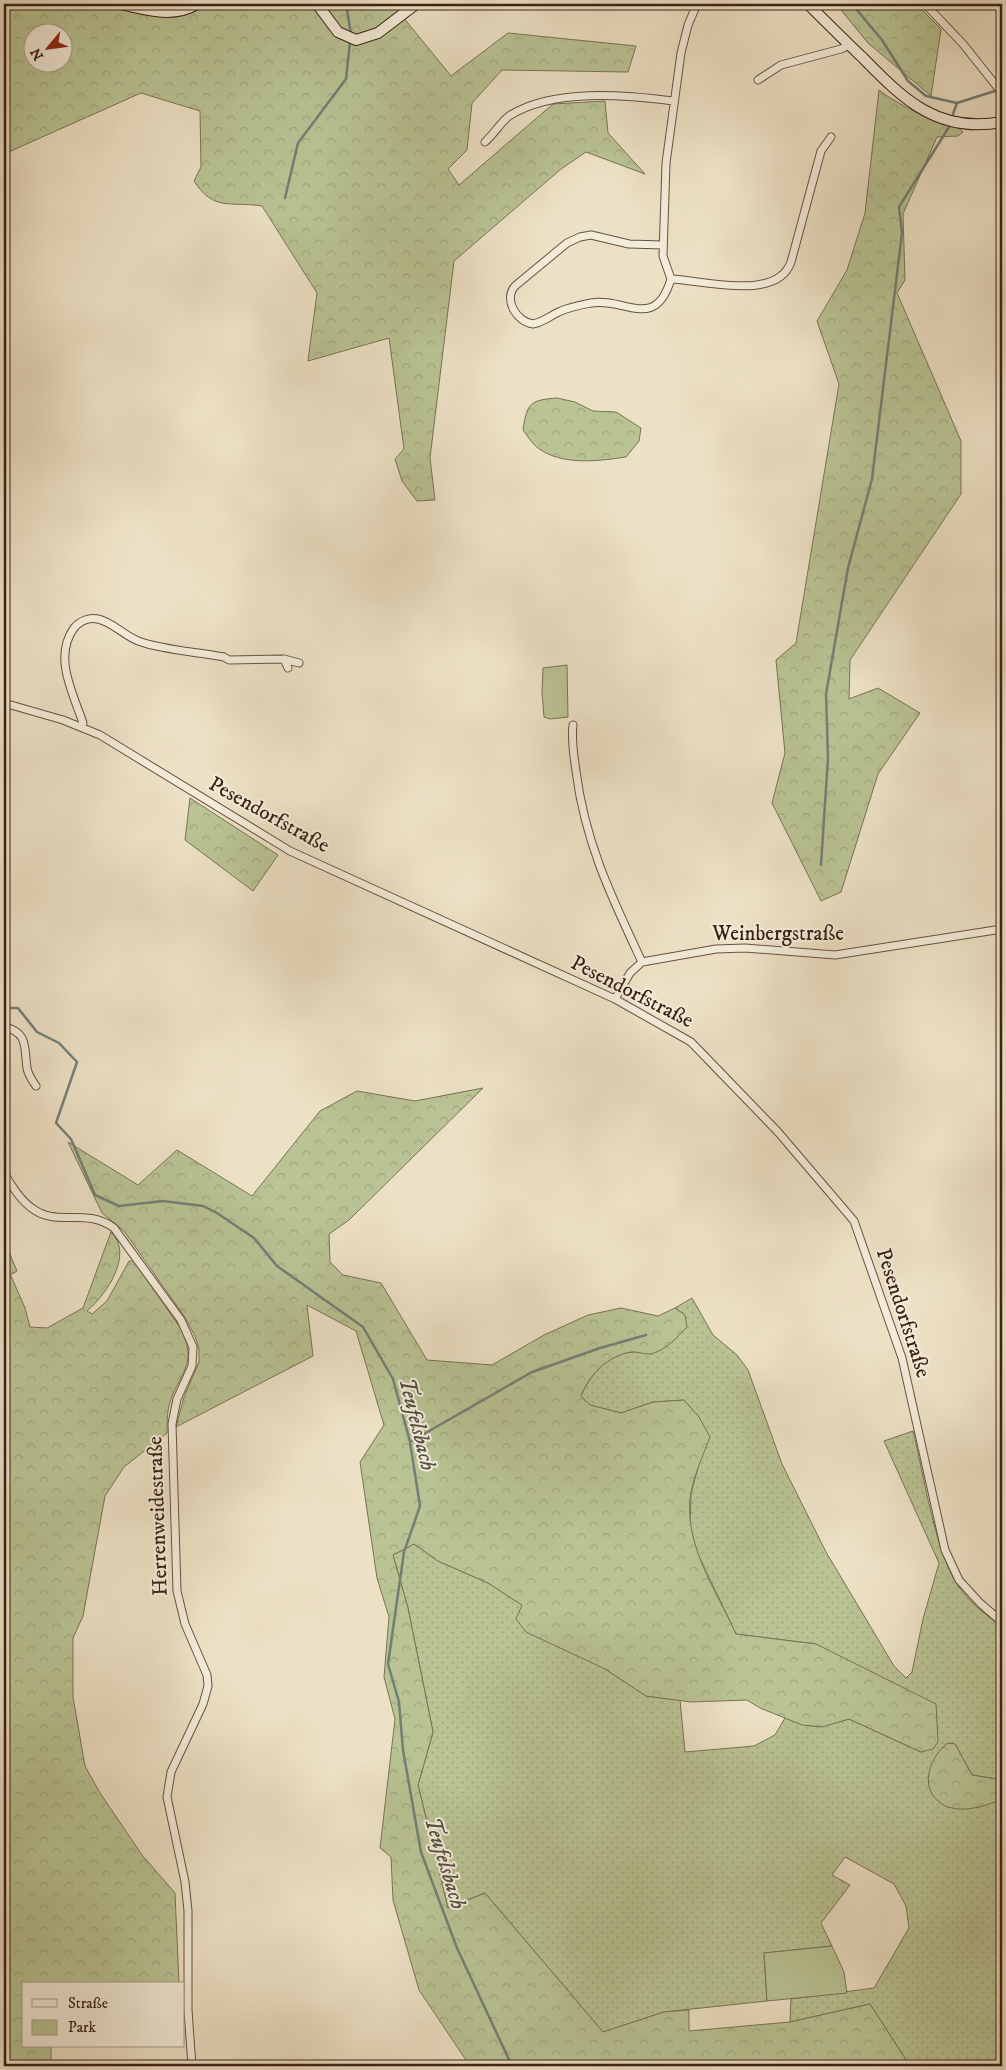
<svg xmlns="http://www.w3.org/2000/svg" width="1006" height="2070" viewBox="0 0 1006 2070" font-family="'IM FELL DW Pica',serif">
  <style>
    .grass { fill: url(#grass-dots); stroke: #7a7254 }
    .forest { fill: url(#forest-crowns); stroke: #7a7254; fill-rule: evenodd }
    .green { fill: #b9c394; stroke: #7a7254 }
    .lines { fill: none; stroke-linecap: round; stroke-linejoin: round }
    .stream { stroke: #737f76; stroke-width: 2.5 }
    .street-casing { stroke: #675141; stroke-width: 9 }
    .secondary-casing { stroke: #3a2115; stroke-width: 12 }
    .street { stroke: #f3ecd9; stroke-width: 7 }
    .secondary { stroke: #f3ecd9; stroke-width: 10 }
    .labels { text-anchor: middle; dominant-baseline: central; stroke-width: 4; stroke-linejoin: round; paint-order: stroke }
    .street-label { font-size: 21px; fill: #3a2115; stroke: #f3ecd9 }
    .water-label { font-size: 22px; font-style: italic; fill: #565045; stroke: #f3ecd9 }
  </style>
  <defs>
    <pattern id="grass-dots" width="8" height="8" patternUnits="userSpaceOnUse" patternTransform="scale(1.25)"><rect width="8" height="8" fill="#b9c394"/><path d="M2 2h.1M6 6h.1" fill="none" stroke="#a0a77f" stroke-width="1.8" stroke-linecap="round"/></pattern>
    <pattern id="forest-crowns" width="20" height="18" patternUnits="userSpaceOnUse" patternTransform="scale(1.25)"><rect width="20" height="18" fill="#b9c394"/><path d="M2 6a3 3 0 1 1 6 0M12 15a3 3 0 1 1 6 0" fill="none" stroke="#a0a77f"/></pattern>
  </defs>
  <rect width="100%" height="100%" fill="#ede1c5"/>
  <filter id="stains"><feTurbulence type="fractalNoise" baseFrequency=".004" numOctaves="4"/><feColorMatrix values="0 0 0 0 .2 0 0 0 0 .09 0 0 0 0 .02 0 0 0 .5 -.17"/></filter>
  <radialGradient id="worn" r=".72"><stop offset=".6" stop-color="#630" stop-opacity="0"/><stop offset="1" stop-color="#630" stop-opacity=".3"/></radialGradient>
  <path class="grass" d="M 4,1240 L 17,1271 L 4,1279 Z
    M 692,1298 L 713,1335 L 737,1355 L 748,1370 L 782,1464 L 826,1552 L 894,1666 L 906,1678 L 912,1672 L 923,1619 L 939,1563 L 884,1441 L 913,1431 C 924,1475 933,1541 954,1579 C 964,1598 985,1614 1002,1627 L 1002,1780 L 972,1775 L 955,1744 L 948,1743 L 942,1748 L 993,1803 L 1002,1799 L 1002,2066 L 910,2066 L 870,2004 L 790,2022 L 791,1999 L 874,1988 L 909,1928 L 906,1906 L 894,1884 L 845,1857 L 832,1875 L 850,1885 L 821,1923 L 832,1946 L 764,1953 L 767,2001 L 664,2012 L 603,2032 L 485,1893 L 448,1908 L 418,1785 L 433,1732 L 408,1608 L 393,1555 L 414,1544 L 438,1561 L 488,1583 L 522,1605 L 605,1669 L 646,1696 L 680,1700 L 685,1752 L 754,1746 L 775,1735 L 785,1718 C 813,1729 820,1728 849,1719 L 921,1752 L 937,1741 L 816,1644 L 736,1634 L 696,1550 L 690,1525 L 691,1493 L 698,1468 L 699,1417 L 684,1400 L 653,1402 L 621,1413 L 590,1405 L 581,1396 C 589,1376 608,1354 632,1352 C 638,1351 646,1353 652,1354 L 685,1315 L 675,1308 Z"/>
  <path class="forest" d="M 4,4 L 394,4 L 394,6 L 451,76 L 508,33 L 636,46 L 628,72 L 502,70 L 472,103 L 467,150 L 448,169 L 459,185 L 553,104 L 605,101 L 608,133 L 645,174 L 586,152 L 561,169 L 454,261 L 430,458 L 435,500 L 417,501 L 402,481 L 395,459 L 404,449 L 389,338 L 308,361 L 317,293 L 262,206 C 230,201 214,212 194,181 L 201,167 L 200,111 L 141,93 L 4,154 ZM 32,32 L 62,32 L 62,62 L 32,62 Z
    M 836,4 L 916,4 L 941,29 L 931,96 L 868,43 Z
    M 879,90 C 894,102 919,114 937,122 C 946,125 956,125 963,132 L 958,136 L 937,137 L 903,214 L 905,280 L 897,293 L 961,441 L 961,494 L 850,660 L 849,699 L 878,688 L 920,713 L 878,774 L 841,892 L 821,901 L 772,803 L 785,753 L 776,660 L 796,643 L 839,384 L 817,321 L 847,270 L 865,213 Z
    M 557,398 L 575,402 L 593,411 L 616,412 L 641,428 L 639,441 L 626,457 C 599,461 562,466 538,448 C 532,444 527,435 523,430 C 527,403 530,400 557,398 Z
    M 190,798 L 278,855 L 253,891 L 185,840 Z
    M 483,1088 L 349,1220 L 329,1234 L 330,1262 L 343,1275 L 381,1283 L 427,1360 L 492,1365 L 544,1335 L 588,1315 L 621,1308 L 658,1316 L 675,1308 L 685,1315 L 687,1327 C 677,1337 668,1348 654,1353 C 647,1356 638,1351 631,1352 C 607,1356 589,1375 581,1396 L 590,1405 L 621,1413 L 653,1402 L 684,1400 L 699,1417 L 710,1437 C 703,1455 695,1473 691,1492 C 682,1542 716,1590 736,1634 L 816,1644 L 936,1704 L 938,1742 L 933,1749 L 921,1752 L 849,1719 L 822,1727 L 802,1725 L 760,1708 L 747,1700 L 691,1702 L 646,1696 L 605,1669 L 526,1632 L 516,1619 L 522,1605 L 488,1583 L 438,1561 L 414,1544 L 393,1555 L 408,1608 L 433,1732 L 418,1785 L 448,1908 L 485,1893 L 603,2032 L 664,2012 L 689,2010 L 689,2031 L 790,2022 L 870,2004 L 910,2066 L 470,2066 L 419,1990 L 393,1900 L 391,1857 L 380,1848 L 395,1719 L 384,1677 L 389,1617 L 377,1578 L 360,1462 L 384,1425 L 356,1331 L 307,1305 L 313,1356 L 176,1427 L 184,1397 L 199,1362 L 199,1349 L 195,1336 L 184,1316 L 124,1231 L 102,1213 L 68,1142 L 138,1185 L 177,1150 L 252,1196 L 320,1111 L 357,1091 L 415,1101 Z
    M 111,1232 C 134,1254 107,1294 87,1311 L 92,1314 L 107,1301 L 129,1261 L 134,1261 L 181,1329 C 195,1359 186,1367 173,1394 C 167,1407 167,1420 167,1433 L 124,1467 L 105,1496 L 83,1616 L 73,1638 L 73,1697 L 85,1766 L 100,1793 L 142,1855 L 175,1893 L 179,1984 L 24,1984 L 24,2046 L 51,2046 L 51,2066 L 4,2066 L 4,1279 L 11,1276 L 25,1308 L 30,1327 L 47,1328 L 83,1308 Z
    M 948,1743 L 955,1744 L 972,1775 L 1002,1780 L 1002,1799 C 985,1807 954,1816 938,1801 C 919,1785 931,1755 948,1743 Z"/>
  <path class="green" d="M 567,665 L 568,717 L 550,719 L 544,717 L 542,692 L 543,668 Z
    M 832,1946 L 844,1972 L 847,1993 L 767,2001 L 764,1953 Z"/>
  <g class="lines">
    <path class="stream" d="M 346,4 L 351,34
      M 852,4 L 882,40 L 908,81 L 926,96 L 957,103 L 998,90
      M 953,114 L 957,103
      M 285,198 L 298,143 L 346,79 L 350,42
      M 821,865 L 828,758 L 826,694 L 848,568 L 872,479 L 902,233 L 899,207 L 949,127
      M 4,1008 L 18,1008 L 37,1032 L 59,1043 L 77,1062 L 56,1123 L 71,1139 L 95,1195 L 119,1206 L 163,1201 L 203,1206 L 217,1213 L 254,1238 L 277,1266 L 363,1327 L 393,1379 L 410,1442 L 420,1506 L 404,1552 L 388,1664 L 399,1702 L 403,1750 L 421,1852 L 457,1948 L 512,2066
      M 410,1442 L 532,1372 L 600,1348 L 646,1335"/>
    <defs>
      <path id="street" d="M 697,4 L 688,25 L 681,53 L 666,163 L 663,256 L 671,279 C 703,280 777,302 791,262 L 821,151 L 831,137
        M 925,4 L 963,44 L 1002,93
        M 758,80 L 781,65 L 841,49 L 849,45
        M 485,142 C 494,134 501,122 509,116 C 553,88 624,95 673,101
        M 663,245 L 629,244 L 591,235 L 580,237 L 567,243 L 515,286 C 503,300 517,322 533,324 C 544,322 551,315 561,311 C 570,307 581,305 591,303 C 625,297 655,332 671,279
        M 284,659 L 288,668
        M 4,703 L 63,720 L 100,735 L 290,851 L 615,999 L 691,1042 L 778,1132 L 854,1221 L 902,1358 L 945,1550 L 959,1580 L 980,1603 L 1002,1622
        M 573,725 C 571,741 574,756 576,771 C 585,843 612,898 642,962
        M 82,727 L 83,723 C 73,693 53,657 74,628 C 80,621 89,617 98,619 C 113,622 125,637 141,642 C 164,650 198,652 224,657 L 229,660 L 284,659 L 299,663
        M 615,999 L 630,973 L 642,962 L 716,949 L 745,948 L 835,955 L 1002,929
        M 4,1027 C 29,1032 24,1049 27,1068 C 28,1075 32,1080 36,1086
        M 4,1173 C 12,1186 20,1200 33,1209 C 58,1227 85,1207 114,1228 L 181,1320 L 193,1347 L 192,1366 L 177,1399 L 172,1424 L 177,1591 L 185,1624 L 207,1675 L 208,1686 L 203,1704 L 171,1772 L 167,1797 L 185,1882 L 188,1911 L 188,2010 L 192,2066"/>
      <path id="secondary" d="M 120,4 C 146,9 172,19 197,4
        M 317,4 L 338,32 L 356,40 L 378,33 L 416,4
        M 808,4 C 826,22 844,40 863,58 C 904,100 939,134 1002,122"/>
    </defs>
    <use href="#street" class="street-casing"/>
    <use href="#secondary" class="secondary-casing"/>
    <use href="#street" class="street"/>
    <use href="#secondary" class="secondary"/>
  </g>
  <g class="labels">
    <g class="street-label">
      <text transform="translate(269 815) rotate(29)">Pesendorfstraße</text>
      <text x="778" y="934">Weinbergstraße</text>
      <text transform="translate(632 992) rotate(27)">Pesendorfstraße</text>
      <text transform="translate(903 1313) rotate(72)">Pesendorfstraße</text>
      <text transform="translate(158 1516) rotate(-92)">Herrenweidestraße</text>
    </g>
    <g class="water-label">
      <text transform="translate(417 1424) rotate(76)">Teufelsbach</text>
      <text transform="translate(445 1863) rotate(73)">Teufelsbach</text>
    </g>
  </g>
  <rect width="1006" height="2070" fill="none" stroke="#ede1c5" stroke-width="20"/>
  <rect x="5" y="5" width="996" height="2060" fill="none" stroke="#3a2115" stroke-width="2.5"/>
  <rect x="10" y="10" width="986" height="2050" fill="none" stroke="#3a2115"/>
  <rect x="22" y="1982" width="162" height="65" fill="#f3ecd9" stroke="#a99b8b"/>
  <rect x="32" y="1999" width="25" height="8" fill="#f3ecd9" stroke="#a99b8b"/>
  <text x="68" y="2008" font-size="15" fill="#3a2115">Straße</text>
  <rect x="32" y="2020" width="25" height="15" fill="#b9c394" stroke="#a99b8b"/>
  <text x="68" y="2032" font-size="15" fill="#3a2115">Park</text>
  <g transform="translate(48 48) rotate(241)"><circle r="24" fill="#f3ecd9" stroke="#a99b8b"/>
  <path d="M0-4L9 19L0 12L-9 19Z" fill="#8f2418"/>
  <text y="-8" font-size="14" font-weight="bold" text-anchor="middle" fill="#3a2115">N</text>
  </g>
  <rect width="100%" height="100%" filter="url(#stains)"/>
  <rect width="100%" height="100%" fill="url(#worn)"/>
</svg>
